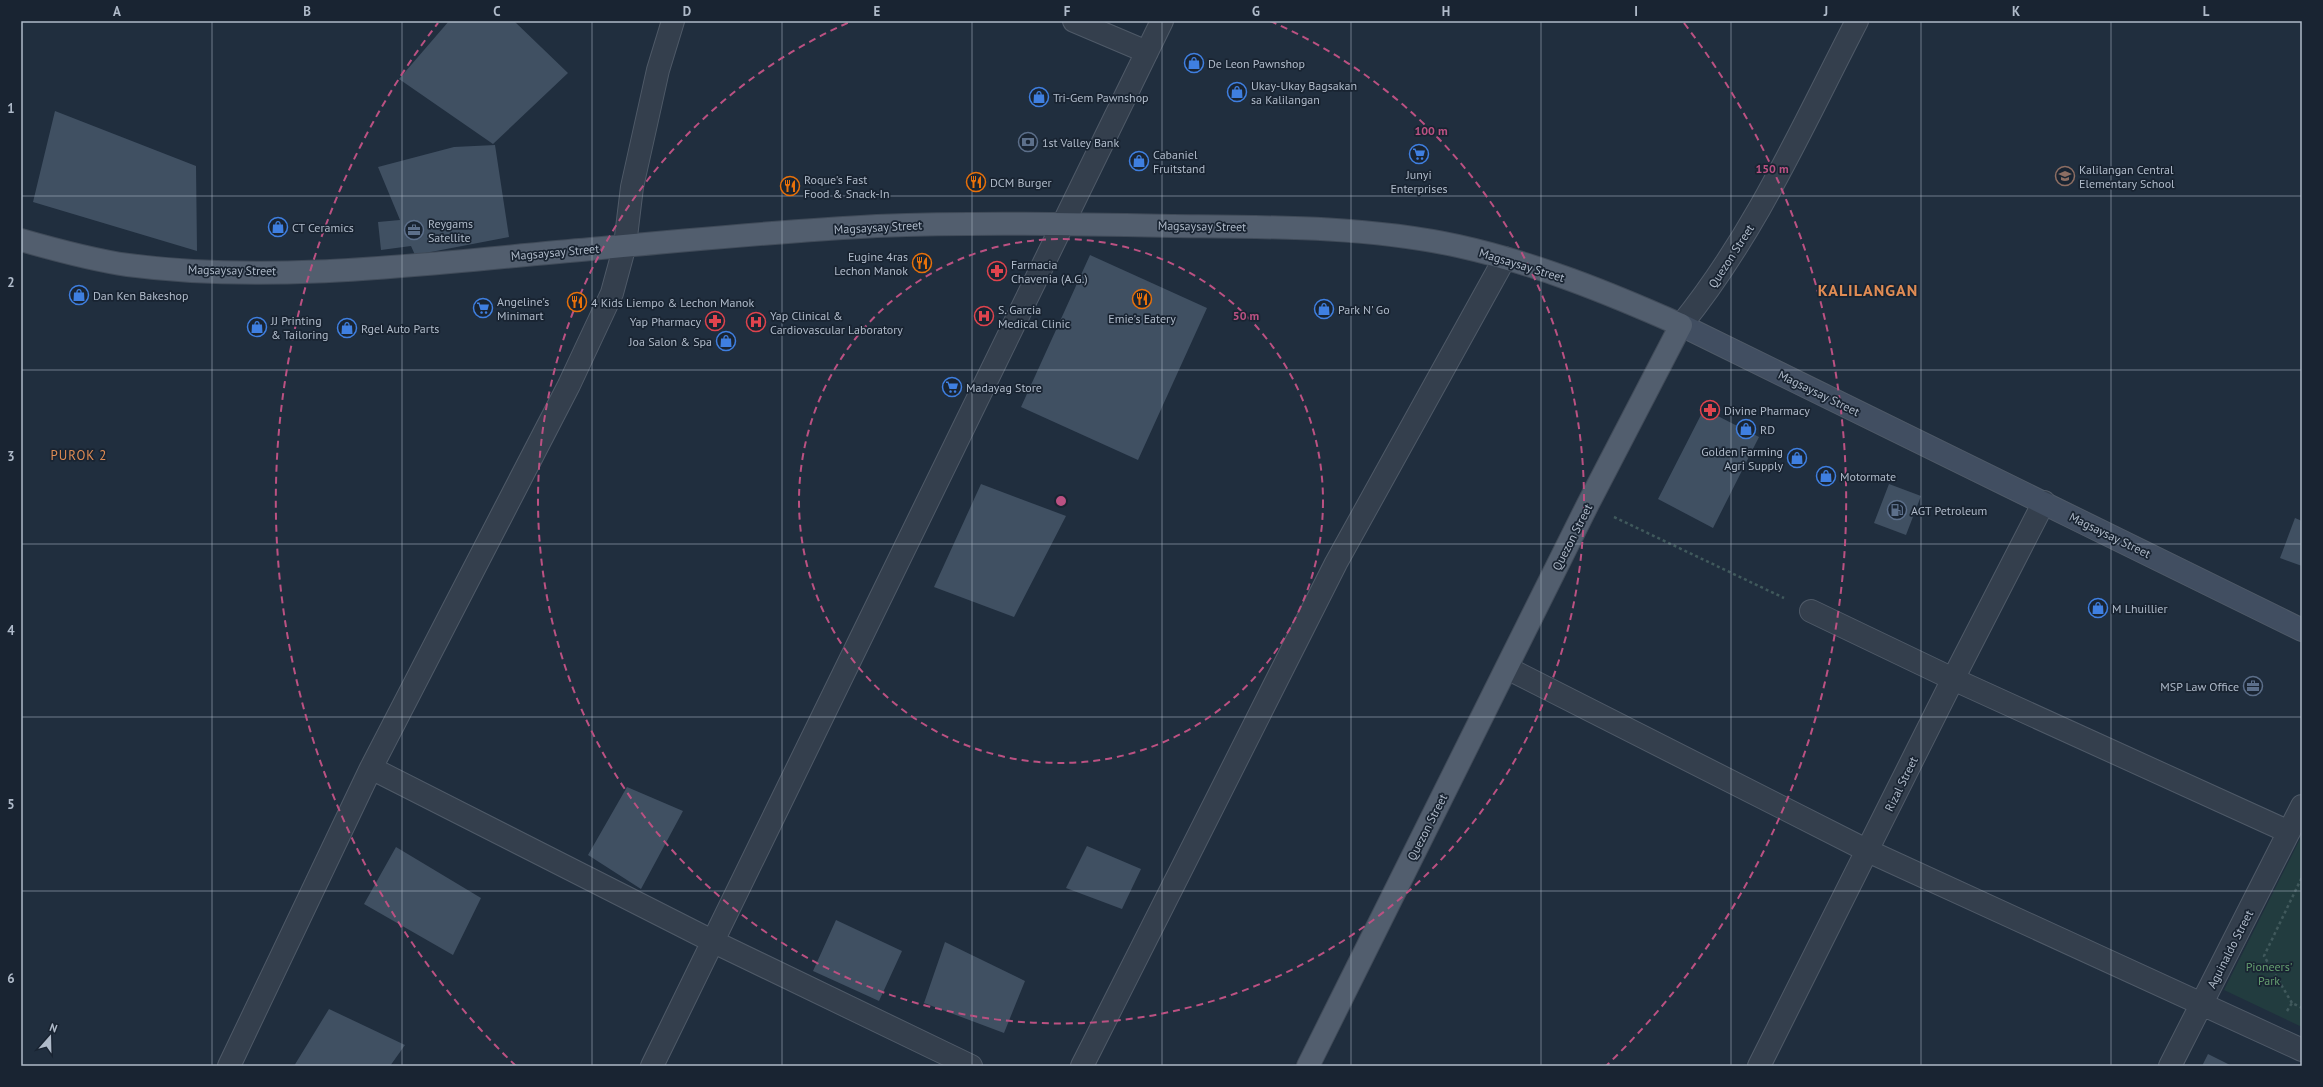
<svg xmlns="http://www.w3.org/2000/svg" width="2323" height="1087" viewBox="0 0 2323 1087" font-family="'PT Sans',sans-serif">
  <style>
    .green { fill: #223c3f }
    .building { fill: #405062 }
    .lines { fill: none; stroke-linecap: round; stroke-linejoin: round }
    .street-casing { stroke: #4f5a68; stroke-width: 24 }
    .secondary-casing { stroke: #4f5a68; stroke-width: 24 }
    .primary-casing { stroke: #404b59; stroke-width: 24 }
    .path { stroke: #40595c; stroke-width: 2.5; stroke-dasharray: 3 3; stroke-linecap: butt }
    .street { stroke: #343f4d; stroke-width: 22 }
    .secondary { stroke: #414e61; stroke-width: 22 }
    .primary { stroke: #525e6e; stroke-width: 22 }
    .grid { fill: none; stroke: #afbac9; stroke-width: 1; stroke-opacity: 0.55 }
    .ring { fill: none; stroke: #bb5182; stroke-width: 2; stroke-dasharray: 7 5 }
    .labels { text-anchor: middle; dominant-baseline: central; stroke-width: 3.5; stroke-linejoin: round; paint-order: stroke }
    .poi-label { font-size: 12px; fill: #afbac9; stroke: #192432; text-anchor: start }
    .street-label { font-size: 12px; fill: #afbac9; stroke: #192432 }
    .park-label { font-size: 12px; fill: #649d6f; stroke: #192432 }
    .neighbourhood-label { font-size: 13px; letter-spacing: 1px; fill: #e08c54; stroke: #192432 }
    .district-label { font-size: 16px; font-weight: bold; letter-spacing: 1px; fill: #e08c54; stroke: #192432 }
    .centre { fill: #bb5182; stroke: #192432; stroke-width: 2 }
    .ring-label { font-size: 12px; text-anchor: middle; font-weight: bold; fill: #bb5182; stroke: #192432; stroke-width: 3.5; stroke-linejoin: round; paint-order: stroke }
    .neatline { fill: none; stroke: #afbac9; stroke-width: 1.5 }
    .grid-label { font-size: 13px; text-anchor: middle; font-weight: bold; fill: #afbac9 }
  </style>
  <rect width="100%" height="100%" fill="#202e3e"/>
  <path class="green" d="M 2302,835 L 2302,1027 L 2224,990 Z"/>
  <path class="building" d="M 449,21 L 514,21 L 568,73 L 493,144 L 399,79 Z
    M 55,111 L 196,166 L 197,251 L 33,202 Z
    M 495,145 L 509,237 L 415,255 L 411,246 L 381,250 L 378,222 L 400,220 L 378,167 L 454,147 Z
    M 1090,255 L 1207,308 L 1138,460 L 1021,407 Z
    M 1704,409 L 1759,437 L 1713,528 L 1658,499 Z
    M 981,484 L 1066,516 L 1014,617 L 934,587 Z
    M 1889,484 L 1921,496 L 1906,535 L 1874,523 Z
    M 2295,518 L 2302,521 L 2302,566 L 2280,558 Z
    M 627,787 L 683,811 L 641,889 L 588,855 Z
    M 1087,846 L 1141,869 L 1122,909 L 1066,888 Z
    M 396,847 L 481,898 L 453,955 L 364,904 Z
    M 836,920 L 902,951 L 879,1001 L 813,971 Z
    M 945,942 L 1025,981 L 1004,1033 L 924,1003 Z
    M 329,1009 L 405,1045 L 390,1066 L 294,1066 Z
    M 2208,1054 L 2232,1066 L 2202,1066 Z"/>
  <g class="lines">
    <defs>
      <path id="street" d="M 1074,21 L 1147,52
        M 1681,325 C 1755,234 1803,125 1857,21
        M 1811,611 L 1953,679 L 2289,832
        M 1507,668 L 1868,851 L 2302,1050
        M 371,768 L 714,942 L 971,1066
        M 229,1066 L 371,768 L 569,385 L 612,293 L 625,245 L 632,187 L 658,70 L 673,21
        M 652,1066 L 1162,21
        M 1082,1066 L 1336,563 L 1505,258
        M 1759,1066 L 1953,679 L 2044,502
        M 2170,1066 L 2302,806"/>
      <path id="secondary" d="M 1681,325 L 2302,630"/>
      <path id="primary" d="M 21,240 C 56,250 92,260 128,265 C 281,285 438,262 591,249 C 686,240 782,231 877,226 C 976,222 1074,224 1173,226 C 1268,227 1365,226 1458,246 C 1535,263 1609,293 1681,325 L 1588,504 L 1308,1066"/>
    </defs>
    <use href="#street" class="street-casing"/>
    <use href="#secondary" class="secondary-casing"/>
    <use href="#primary" class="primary-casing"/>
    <path class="path" d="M 1614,517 L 1784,598
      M 2292,1003 L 2264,956 L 2302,877
      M 2287,1011 L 2292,1003 L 2302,1008"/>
    <use href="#street" class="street"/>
    <use href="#secondary" class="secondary"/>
    <use href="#primary" class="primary"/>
  </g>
  <path class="grid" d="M 212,21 L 212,1066M 402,21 L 402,1066M 592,21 L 592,1066M 782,21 L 782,1066M 972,21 L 972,1066M 1162,21 L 1162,1066M 1351,21 L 1351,1066M 1541,21 L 1541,1066M 1731,21 L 1731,1066M 1921,21 L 1921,1066M 2111,21 L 2111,1066M 21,196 L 2302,196M 21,370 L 2302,370M 21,544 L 2302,544M 21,717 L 2302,717M 21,891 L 2302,891"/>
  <g class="ring">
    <circle cx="1061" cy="501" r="262"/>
    <path d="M1270 21A523 523 0 1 1 852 21"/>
    <path d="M516 1066A785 785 0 0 1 438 23M1684 23A785 785 0 0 1 1606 1066"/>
  </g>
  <defs>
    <symbol id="shop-ring" viewBox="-11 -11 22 22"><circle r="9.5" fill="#192432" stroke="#3f7fe0" stroke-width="1.5"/><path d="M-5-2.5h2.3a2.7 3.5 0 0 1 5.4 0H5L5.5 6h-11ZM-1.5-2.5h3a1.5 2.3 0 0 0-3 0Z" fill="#3f7fe0"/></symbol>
    <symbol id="bank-ring" viewBox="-11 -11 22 22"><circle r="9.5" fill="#192432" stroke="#5c6f8a" stroke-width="1.5"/><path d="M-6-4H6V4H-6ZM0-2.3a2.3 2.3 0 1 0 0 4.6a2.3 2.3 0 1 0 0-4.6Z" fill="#5c6f8a"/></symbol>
    <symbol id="supermarket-ring" viewBox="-11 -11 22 22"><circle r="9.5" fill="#192432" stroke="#3f7fe0" stroke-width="1.5"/><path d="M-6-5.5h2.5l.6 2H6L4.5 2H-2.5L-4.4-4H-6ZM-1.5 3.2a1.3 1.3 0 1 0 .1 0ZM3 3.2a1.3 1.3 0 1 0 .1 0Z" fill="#3f7fe0"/></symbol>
    <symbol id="school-ring" viewBox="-11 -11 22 22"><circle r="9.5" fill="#192432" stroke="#8d6e63" stroke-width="1.5"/><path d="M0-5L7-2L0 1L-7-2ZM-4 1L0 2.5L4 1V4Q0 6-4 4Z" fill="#8d6e63"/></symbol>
    <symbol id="restaurant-ring" viewBox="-11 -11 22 22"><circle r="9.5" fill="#192432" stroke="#e8710a" stroke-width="1.5"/><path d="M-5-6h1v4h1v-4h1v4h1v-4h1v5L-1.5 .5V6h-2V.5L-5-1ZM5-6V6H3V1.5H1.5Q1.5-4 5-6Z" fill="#e8710a"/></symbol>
    <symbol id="office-ring" viewBox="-11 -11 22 22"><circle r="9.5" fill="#192432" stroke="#5c6f8a" stroke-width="1.5"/><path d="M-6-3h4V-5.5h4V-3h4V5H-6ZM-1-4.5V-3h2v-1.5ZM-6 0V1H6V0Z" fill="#5c6f8a"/></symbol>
    <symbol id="pharmacy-ring" viewBox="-11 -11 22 22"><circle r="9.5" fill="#192432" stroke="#e0444e" stroke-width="1.5"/><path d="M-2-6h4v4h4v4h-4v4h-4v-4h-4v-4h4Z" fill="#e0444e"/></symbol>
    <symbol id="hospital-ring" viewBox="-11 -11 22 22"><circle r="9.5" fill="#192432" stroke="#e0444e" stroke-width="1.5"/><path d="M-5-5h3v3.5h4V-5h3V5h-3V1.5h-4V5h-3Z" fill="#e0444e"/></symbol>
    <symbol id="fuel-ring" viewBox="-11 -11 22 22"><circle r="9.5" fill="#192432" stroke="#5c6f8a" stroke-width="1.5"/><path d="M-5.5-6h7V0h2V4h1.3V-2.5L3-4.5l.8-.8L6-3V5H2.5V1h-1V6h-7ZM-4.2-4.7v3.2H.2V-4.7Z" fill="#5c6f8a"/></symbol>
  </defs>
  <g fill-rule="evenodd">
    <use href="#shop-ring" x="1183" y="52" width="22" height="22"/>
    <use href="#shop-ring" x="1226" y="81" width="22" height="22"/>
    <use href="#shop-ring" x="1028" y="86" width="22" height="22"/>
    <use href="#bank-ring" x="1017" y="131" width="22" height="22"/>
    <use href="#supermarket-ring" x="1408" y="143" width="22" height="22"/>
    <use href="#shop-ring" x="1128" y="150" width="22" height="22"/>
    <use href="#school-ring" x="2054" y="165" width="22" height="22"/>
    <use href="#restaurant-ring" x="965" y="171" width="22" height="22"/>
    <use href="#restaurant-ring" x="779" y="175" width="22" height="22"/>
    <use href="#shop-ring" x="267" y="216" width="22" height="22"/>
    <use href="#office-ring" x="403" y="219" width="22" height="22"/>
    <use href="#restaurant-ring" x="911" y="252" width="22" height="22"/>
    <use href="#pharmacy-ring" x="986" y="260" width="22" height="22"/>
    <use href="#shop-ring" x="68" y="284" width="22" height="22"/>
    <use href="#restaurant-ring" x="1131" y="288" width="22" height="22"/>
    <use href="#restaurant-ring" x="566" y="291" width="22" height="22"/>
    <use href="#supermarket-ring" x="472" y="297" width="22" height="22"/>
    <use href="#shop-ring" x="1313" y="298" width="22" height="22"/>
    <use href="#hospital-ring" x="973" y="305" width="22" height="22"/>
    <use href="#pharmacy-ring" x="704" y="310" width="22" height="22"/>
    <use href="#hospital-ring" x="745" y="311" width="22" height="22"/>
    <use href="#shop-ring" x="246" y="316" width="22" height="22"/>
    <use href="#shop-ring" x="336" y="317" width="22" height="22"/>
    <use href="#shop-ring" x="715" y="330" width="22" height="22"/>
    <use href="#supermarket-ring" x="941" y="376" width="22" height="22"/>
    <use href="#pharmacy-ring" x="1699" y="399" width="22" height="22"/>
    <use href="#shop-ring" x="1735" y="418" width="22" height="22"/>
    <use href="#shop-ring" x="1786" y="447" width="22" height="22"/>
    <use href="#shop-ring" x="1815" y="465" width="22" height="22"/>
    <use href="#fuel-ring" x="1886" y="499" width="22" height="22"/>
    <use href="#shop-ring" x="2087" y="597" width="22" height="22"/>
    <use href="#office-ring" x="2242" y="675" width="22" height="22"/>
  </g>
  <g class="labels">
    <g class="poi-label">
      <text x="1208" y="63">De Leon Pawnshop</text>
      <text x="1251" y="85">Ukay-Ukay Bagsakan<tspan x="1251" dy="14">sa Kalilangan</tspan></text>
      <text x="1053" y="97">Tri-Gem Pawnshop</text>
      <text x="1042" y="142">1st Valley Bank</text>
      <text x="1153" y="154">Cabaniel<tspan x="1153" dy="14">Fruitstand</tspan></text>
      <text x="2079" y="169">Kalilangan Central<tspan x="2079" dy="14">Elementary School</tspan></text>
      <text x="1419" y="174" text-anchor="middle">Junyi<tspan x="1419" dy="14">Enterprises</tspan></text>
      <text x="804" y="179">Roque's Fast<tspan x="804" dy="14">Food &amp; Snack-In</tspan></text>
      <text x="990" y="182">DCM Burger</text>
      <text x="428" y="223">Reygams<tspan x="428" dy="14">Satellite</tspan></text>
      <text x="292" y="227">CT Ceramics</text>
      <text x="908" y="256" text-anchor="end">Eugine 4ras<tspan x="908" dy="14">Lechon Manok</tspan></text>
      <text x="1011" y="264">Farmacia<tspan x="1011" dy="14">Chavenia (A.G.)</tspan></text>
      <text x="93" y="295">Dan Ken Bakeshop</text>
      <text x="497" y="301">Angeline's<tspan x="497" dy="14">Minimart</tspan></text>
      <text x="591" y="302">4 Kids Liempo &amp; Lechon Manok</text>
      <text x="998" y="309">S. Garcia<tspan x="998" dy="14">Medical Clinic</tspan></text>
      <text x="1338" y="309">Park N' Go</text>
      <text x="770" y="315">Yap Clinical &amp;<tspan x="770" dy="14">Cardiovascular Laboratory</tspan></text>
      <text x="1142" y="318" text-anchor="middle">Emie's Eatery</text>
      <text x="271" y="320">JJ Printing<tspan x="271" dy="14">&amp; Tailoring</tspan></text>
      <text x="701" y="321" text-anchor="end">Yap Pharmacy</text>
      <text x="361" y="328">Rgel Auto Parts</text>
      <text x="712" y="341" text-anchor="end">Joa Salon &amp; Spa</text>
      <text x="966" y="387">Madayag Store</text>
      <text x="1724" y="410">Divine Pharmacy</text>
      <text x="1760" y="429">RD</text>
      <text x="1783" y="451" text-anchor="end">Golden Farming<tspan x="1783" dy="14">Agri Supply</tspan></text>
      <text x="1840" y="476">Motormate</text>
      <text x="1911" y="510">AGT Petroleum</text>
      <text x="2112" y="608">M Lhuillier</text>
      <text x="2239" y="686" text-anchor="end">MSP Law Office</text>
    </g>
    <g class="street-label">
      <text transform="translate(1202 226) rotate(1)">Magsaysay Street</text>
      <text transform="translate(878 227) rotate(-3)">Magsaysay Street</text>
      <text transform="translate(555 252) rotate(-5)">Magsaysay Street</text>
      <text transform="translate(1731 256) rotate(-57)">Quezon Street</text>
      <text transform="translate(1522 265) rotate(17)">Magsaysay Street</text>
      <text transform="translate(232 270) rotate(1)">Magsaysay Street</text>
      <text transform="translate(1819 393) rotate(26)">Magsaysay Street</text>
      <text transform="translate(2110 535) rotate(26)">Magsaysay Street</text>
      <text transform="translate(1572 537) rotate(-63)">Quezon Street</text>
      <text transform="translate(1901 784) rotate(-64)">Rizal Street</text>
      <text transform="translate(1427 827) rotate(-63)">Quezon Street</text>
      <text transform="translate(2230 949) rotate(-63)">Aguinaldo Street</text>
    </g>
    <g class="park-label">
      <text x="2269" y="966">Pioneers'<tspan x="2269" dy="14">Park</tspan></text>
    </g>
    <g class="neighbourhood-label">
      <text x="79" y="455">PUROK 2</text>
    </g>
    <g class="district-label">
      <text x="1868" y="290">KALILANGAN</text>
    </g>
  </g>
  <circle cx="1061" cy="501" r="6" class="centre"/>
  <g class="ring-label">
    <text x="1431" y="135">100 m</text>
    <text x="1772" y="173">150 m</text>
    <text x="1246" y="320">50 m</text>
  </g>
  <rect width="2323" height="1087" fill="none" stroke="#192432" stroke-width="44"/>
  <g transform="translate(50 1037) rotate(20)" stroke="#192432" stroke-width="3" paint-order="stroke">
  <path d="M0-3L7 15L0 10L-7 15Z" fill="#afbac9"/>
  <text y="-6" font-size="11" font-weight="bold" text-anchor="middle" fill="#afbac9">N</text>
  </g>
  <rect x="22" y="22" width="2279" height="1043" class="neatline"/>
  <g class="grid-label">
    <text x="117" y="16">A</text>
    <text x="307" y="16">B</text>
    <text x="497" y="16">C</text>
    <text x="687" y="16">D</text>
    <text x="877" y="16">E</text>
    <text x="1067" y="16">F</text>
    <text x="1256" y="16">G</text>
    <text x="1446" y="16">H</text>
    <text x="1636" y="16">I</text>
    <text x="1826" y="16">J</text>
    <text x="2016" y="16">K</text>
    <text x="2206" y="16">L</text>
    <text x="11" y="113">1</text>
    <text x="11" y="287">2</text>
    <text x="11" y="461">3</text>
    <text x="11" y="635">4</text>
    <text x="11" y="809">5</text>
    <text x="11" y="983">6</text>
  </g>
</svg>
